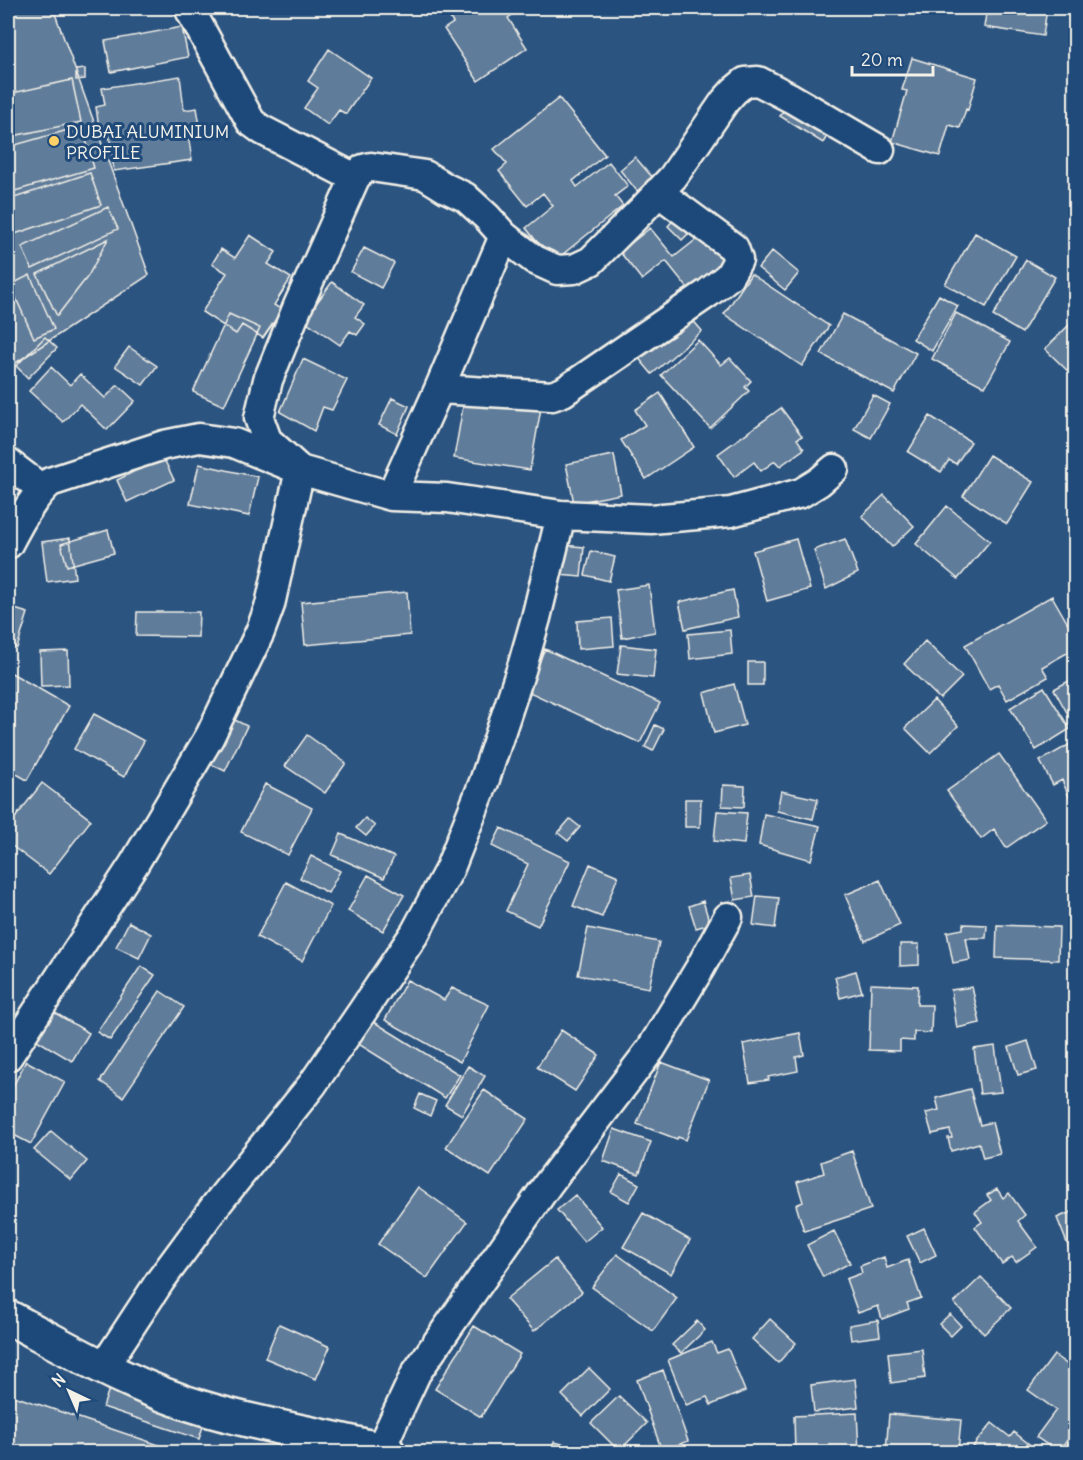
<svg xmlns="http://www.w3.org/2000/svg" width="1083" height="1460" viewBox="0 0 1083 1460" font-family="Delius,sans-serif">
  <style>
    .building { fill: #5e7b9a; stroke: #f4f1e8; stroke-width: 1.5 }
    .lines { fill: none; stroke-linecap: round; stroke-linejoin: round }
    .street-casing { stroke: #f4f1e8; stroke-width: 33 }
    .secondary-casing { stroke: #f4f1e8; stroke-width: 38 }
    .street { stroke: #1f4a7a; stroke-width: 28 }
    .secondary { stroke: #1f4a7a; stroke-width: 33 }
    .poi-dot { fill: #ffd166; stroke: #1f4a7a; stroke-width: 2 }
    .labels { text-anchor: middle; dominant-baseline: central; stroke-width: 6; stroke-linejoin: round; paint-order: stroke }
    .poi-label { font-size: 18px; fill: #f4f1e8; stroke: #1f4a7a; text-anchor: start }
  </style>
  <rect width="100%" height="100%" fill="#2c5481"/>
  <filter id="ink" filterUnits="userSpaceOnUse"><feTurbulence type="fractalNoise" baseFrequency=".0167" numOctaves="2"/><feDisplacementMap in="SourceGraphic" scale="12" xChannelSelector="R" yChannelSelector="G"/><feConvolveMatrix kernelMatrix="1 2 1 2 8 2 1 2 1" color-interpolation-filters="sRGB"/></filter>
  <g filter="url(#ink)">
    <path class="building" d="M 8,8 L 53,8 L 149,275 L 8,368 Z
      M 444,8 L 513,8 L 516,12 L 508,18 L 527,48 L 478,81 L 444,29 L 453,23 Z
      M 987,8 L 1047,8 L 1043,36 L 984,27 Z
      M 182,27 L 188,57 L 111,72 L 105,41 Z
      M 329,49 L 371,78 L 346,114 L 339,110 L 328,125 L 304,108 L 318,88 L 308,81 Z
      M 912,58 L 977,78 L 968,110 L 966,109 L 960,128 L 949,125 L 940,156 L 892,142 L 907,91 L 902,90 Z
      M 85,69 L 85,79 L 76,80 L 76,70 Z
      M 180,76 L 184,110 L 197,108 L 201,132 L 188,134 L 192,160 L 114,171 L 108,126 L 99,128 L 96,107 L 105,105 L 102,88 Z
      M 72,80 L 81,122 L 8,137 L 8,94 Z
      M 559,98 L 605,155 L 573,181 L 577,187 L 609,162 L 628,186 L 615,196 L 623,206 L 553,262 L 526,228 L 553,206 L 543,193 L 527,206 L 499,171 L 507,164 L 494,149 Z
      M 788,103 L 830,131 L 823,143 L 780,116 Z
      M 82,126 L 94,168 L 8,193 L 8,147 Z
      M 635,157 L 653,178 L 637,191 L 620,170 Z
      M 90,173 L 101,205 L 9,236 L 8,230 L 8,200 Z
      M 108,207 L 118,229 L 32,269 L 22,247 Z
      M 679,214 L 694,228 L 682,240 L 668,226 Z
      M 650,228 L 674,257 L 708,230 L 730,258 L 690,291 L 666,261 L 642,280 L 620,252 Z
      M 975,233 L 1016,256 L 986,307 L 945,284 Z
      M 250,235 L 276,252 L 268,264 L 291,278 L 274,305 L 282,310 L 263,338 L 242,325 L 236,334 L 202,312 L 227,273 L 212,264 L 221,249 L 235,258 Z
      M 108,239 L 88,276 L 57,316 L 37,274 Z
      M 364,248 L 394,263 L 381,288 L 351,272 Z
      M 772,251 L 799,273 L 785,290 L 758,268 Z
      M 1026,260 L 1055,277 L 1022,333 L 993,316 Z
      M 751,274 L 829,326 L 802,366 L 724,314 Z
      M 30,275 L 54,329 L 34,338 L 10,285 Z
      M 332,282 L 364,305 L 355,317 L 365,324 L 357,335 L 350,331 L 340,345 L 304,320 Z
      M 939,295 L 958,306 L 932,351 L 913,339 Z
      M 686,312 L 702,331 L 652,374 L 637,356 Z
      M 956,313 L 1010,342 L 985,387 L 932,359 Z
      M 229,314 L 260,328 L 224,406 L 193,392 Z
      M 843,314 L 916,353 L 894,393 L 821,354 Z
      M 1076,318 L 1076,375 L 1074,377 L 1045,349 Z
      M 45,337 L 57,348 L 28,378 L 16,366 Z
      M 698,340 L 721,365 L 730,358 L 751,381 L 745,387 L 749,391 L 710,428 L 661,375 Z
      M 129,347 L 157,366 L 143,385 L 115,366 Z
      M 303,359 L 347,380 L 332,410 L 323,407 L 314,431 L 280,412 Z
      M 51,367 L 70,385 L 80,374 L 105,398 L 118,385 L 135,401 L 107,430 L 80,404 L 63,422 L 29,391 Z
      M 660,393 L 694,447 L 646,479 L 621,440 L 645,425 L 635,410 Z
      M 465,395 L 541,408 L 530,470 L 454,458 Z
      M 873,395 L 890,404 L 871,438 L 854,429 Z
      M 392,398 L 409,406 L 397,434 L 379,425 Z
      M 781,408 L 802,436 L 797,439 L 804,449 L 780,466 L 775,461 L 761,471 L 754,462 L 734,477 L 718,454 Z
      M 930,416 L 971,442 L 956,464 L 949,460 L 941,472 L 908,452 Z
      M 614,455 L 621,494 L 574,503 L 566,464 Z
      M 989,455 L 1033,482 L 1007,524 L 963,496 Z
      M 163,457 L 174,480 L 127,502 L 117,480 Z
      M 199,464 L 258,477 L 249,516 L 190,504 Z
      M 884,495 L 914,526 L 892,547 L 862,516 Z
      M 947,506 L 990,541 L 958,579 L 916,544 Z
      M 108,530 L 114,553 L 67,566 L 61,544 Z
      M 70,538 L 75,578 L 47,582 L 42,542 Z
      M 796,539 L 810,589 L 767,601 L 753,551 Z
      M 845,539 L 858,573 L 826,589 L 814,550 Z
      M 563,545 L 584,547 L 581,577 L 559,575 Z
      M 591,551 L 615,557 L 609,581 L 585,575 Z
      M 649,585 L 655,632 L 622,638 L 616,590 Z
      M 733,590 L 738,617 L 685,629 L 679,602 Z
      M 407,592 L 410,635 L 305,645 L 301,602 Z
      M 1052,596 L 1076,638 L 1076,648 L 1042,667 L 1048,677 L 1007,700 L 998,684 L 989,689 L 965,645 Z
      M 8,607 L 28,613 L 17,648 L 8,645 Z
      M 137,612 L 199,612 L 198,637 L 136,636 Z
      M 612,618 L 614,646 L 578,649 L 577,621 Z
      M 730,630 L 732,654 L 690,659 L 688,634 Z
      M 925,641 L 962,677 L 940,699 L 904,664 Z
      M 621,645 L 656,649 L 653,678 L 617,674 Z
      M 545,649 L 660,703 L 640,743 L 525,690 Z
      M 68,651 L 69,685 L 41,686 L 40,652 Z
      M 748,662 L 763,662 L 763,685 L 748,685 Z
      M 8,671 L 69,706 L 27,780 L 8,769 L 8,728 L 9,725 L 8,724 Z
      M 1076,677 L 1076,729 L 1054,689 Z
      M 734,684 L 745,725 L 714,733 L 704,693 Z
      M 1044,687 L 1070,729 L 1036,750 L 1010,708 Z
      M 934,700 L 958,726 L 930,753 L 905,728 Z
      M 94,714 L 144,741 L 124,777 L 74,749 Z
      M 225,715 L 247,726 L 225,771 L 204,761 Z
      M 655,725 L 664,729 L 653,751 L 645,747 Z
      M 307,735 L 346,763 L 325,793 L 285,766 Z
      M 1072,743 L 1076,750 L 1076,813 L 1062,780 L 1053,785 L 1040,761 Z
      M 999,754 L 1046,820 L 1006,848 L 994,829 L 981,839 L 947,791 Z
      M 42,783 L 91,820 L 49,874 L 8,843 L 8,827 Z
      M 265,784 L 312,808 L 288,855 L 241,832 Z
      M 723,785 L 745,786 L 744,807 L 722,806 Z
      M 781,791 L 818,799 L 813,819 L 777,811 Z
      M 685,799 L 701,799 L 700,827 L 685,827 Z
      M 717,811 L 747,813 L 744,844 L 714,841 Z
      M 764,814 L 820,826 L 811,860 L 759,845 Z
      M 365,818 L 375,826 L 366,836 L 356,828 Z
      M 570,819 L 580,827 L 568,841 L 558,833 Z
      M 501,828 L 570,861 L 538,926 L 506,911 L 528,864 L 492,846 Z
      M 341,834 L 394,857 L 384,878 L 332,855 Z
      M 311,856 L 340,871 L 328,893 L 300,878 Z
      M 590,864 L 618,876 L 602,917 L 573,906 Z
      M 368,875 L 404,895 L 383,931 L 348,911 Z
      M 750,875 L 754,897 L 735,900 L 731,878 Z
      M 880,880 L 900,925 L 865,941 L 845,895 Z
      M 286,882 L 331,906 L 302,961 L 257,937 Z
      M 757,896 L 779,898 L 775,928 L 753,925 Z
      M 703,901 L 710,924 L 696,928 L 689,906 Z
      M 129,922 L 151,934 L 139,958 L 116,947 Z
      M 963,924 L 987,925 L 986,938 L 966,938 L 970,960 L 953,963 L 947,932 L 963,929 Z
      M 997,925 L 1059,927 L 1058,960 L 996,958 Z
      M 588,928 L 659,942 L 649,988 L 578,975 Z
      M 900,944 L 919,944 L 919,965 L 900,966 Z
      M 141,966 L 155,975 L 110,1040 L 97,1032 Z
      M 856,971 L 862,992 L 840,998 L 835,977 Z
      M 407,980 L 444,1000 L 452,988 L 489,1005 L 460,1062 L 385,1020 Z
      M 871,984 L 918,986 L 917,1005 L 932,1005 L 931,1033 L 914,1032 L 914,1041 L 900,1040 L 900,1051 L 869,1050 Z
      M 972,987 L 980,1023 L 957,1028 L 951,990 Z
      M 160,991 L 184,1007 L 123,1097 L 100,1081 Z
      M 52,1011 L 89,1033 L 72,1061 L 35,1039 Z
      M 371,1020 L 460,1075 L 445,1098 L 357,1043 Z
      M 561,1030 L 599,1055 L 575,1091 L 537,1067 Z
      M 800,1033 L 804,1055 L 796,1057 L 798,1071 L 768,1077 L 769,1080 L 750,1083 L 743,1044 Z
      M 1028,1041 L 1037,1070 L 1018,1075 L 1009,1047 Z
      M 995,1046 L 1001,1092 L 980,1094 L 974,1049 Z
      M 26,1061 L 65,1082 L 31,1144 L 8,1132 L 8,1096 Z
      M 661,1062 L 709,1080 L 686,1140 L 678,1137 L 677,1139 L 637,1124 Z
      M 468,1066 L 485,1076 L 462,1115 L 445,1105 Z
      M 970,1089 L 980,1125 L 992,1122 L 1000,1154 L 983,1158 L 979,1143 L 951,1151 L 948,1138 L 952,1138 L 950,1130 L 932,1134 L 926,1113 L 939,1110 L 936,1098 Z
      M 484,1090 L 528,1119 L 490,1176 L 446,1147 Z
      M 420,1094 L 436,1101 L 430,1116 L 414,1108 Z
      M 614,1129 L 651,1142 L 639,1174 L 603,1161 Z
      M 51,1131 L 87,1161 L 71,1180 L 34,1150 Z
      M 852,1151 L 871,1209 L 804,1231 L 796,1205 L 803,1202 L 797,1182 L 824,1173 L 821,1162 Z
      M 621,1174 L 639,1184 L 629,1202 L 611,1192 Z
      M 418,1187 L 467,1222 L 427,1278 L 378,1244 Z
      M 997,1189 L 1003,1198 L 1009,1193 L 1025,1215 L 1018,1221 L 1037,1247 L 1016,1262 L 1012,1257 L 1002,1264 L 975,1227 L 982,1222 L 975,1212 L 991,1200 L 987,1195 Z
      M 575,1195 L 602,1227 L 584,1242 L 557,1210 Z
      M 1076,1210 L 1076,1257 L 1073,1258 L 1057,1218 Z
      M 643,1213 L 690,1240 L 671,1274 L 623,1247 Z
      M 924,1228 L 936,1255 L 920,1263 L 907,1236 Z
      M 834,1231 L 850,1263 L 823,1277 L 807,1245 Z
      M 617,1254 L 677,1298 L 653,1331 L 592,1287 Z
      M 884,1257 L 887,1268 L 908,1260 L 921,1298 L 907,1303 L 909,1309 L 882,1319 L 878,1306 L 858,1313 L 846,1279 L 862,1273 L 860,1266 Z
      M 555,1259 L 582,1292 L 534,1331 L 506,1299 Z
      M 981,1277 L 1011,1308 L 984,1334 L 954,1303 Z
      M 950,1314 L 961,1326 L 951,1336 L 939,1324 Z
      M 770,1319 L 796,1343 L 778,1363 L 752,1339 Z
      M 878,1320 L 880,1336 L 851,1340 L 849,1325 Z
      M 697,1321 L 705,1330 L 681,1353 L 672,1345 Z
      M 279,1324 L 330,1347 L 316,1379 L 265,1358 Z
      M 474,1326 L 520,1354 L 481,1417 L 435,1389 Z
      M 712,1342 L 717,1353 L 728,1349 L 745,1391 L 711,1405 L 707,1397 L 686,1405 L 668,1360 Z
      M 922,1349 L 925,1378 L 891,1383 L 888,1353 Z
      M 1054,1355 L 1068,1365 L 1076,1356 L 1076,1429 L 1058,1452 L 1036,1437 L 1056,1410 L 1028,1390 Z
      M 589,1368 L 610,1389 L 583,1416 L 562,1395 Z
      M 663,1370 L 688,1441 L 662,1451 L 637,1380 Z
      M 855,1379 L 858,1407 L 814,1412 L 811,1385 Z
      M 110,1386 L 206,1417 L 199,1439 L 103,1407 Z
      M 8,1394 L 159,1445 L 157,1452 L 8,1452 Z
      M 619,1396 L 647,1423 L 619,1451 L 591,1423 Z
      M 857,1413 L 859,1452 L 795,1452 L 794,1416 Z
      M 889,1414 L 961,1420 L 958,1452 L 906,1451 L 905,1452 L 886,1452 Z
      M 992,1423 L 1010,1437 L 1014,1432 L 1039,1452 L 981,1452 L 973,1446 Z
      M 1076,1434 L 1076,1452 L 1060,1452 Z
      M 554,1442 L 596,1452 L 551,1452 Z"/>
    <g class="lines">
      <defs>
        <path id="street" d="M 189,8 L 251,122 L 262,130 L 355,178
          M 439,389 L 552,396 L 563,392 L 708,293 L 729,276 L 738,260 L 734,248 L 658,192
          M 8,463 L 42,489
          M 391,496 L 439,389 L 504,236
          M 8,544 C 19,523 32,498 50,482 L 164,445 L 199,438 L 234,443 L 300,470 L 391,496 L 447,498 L 561,515 L 651,519 L 731,512 L 801,493 L 819,482 L 834,469
          M 8,1056 L 134,864 L 210,736 L 260,632 L 270,605 L 300,470 L 267,440 L 259,418 L 268,380 L 298,306 L 355,178 L 363,169 L 371,167 L 425,175 L 446,188 L 465,197 L 487,217 L 504,236 L 535,260 L 557,270 L 574,269 L 591,261 L 641,211 L 673,177 L 725,101 L 734,91 L 745,82 L 758,81 L 791,98 L 880,150
          M 103,1368 L 160,1281 L 216,1205 L 312,1085 L 362,1012 L 415,933 L 450,868 L 484,782 L 522,667 L 536,618 L 561,515
          M 380,1450 L 416,1373 L 548,1184 L 651,1049 L 700,968 L 728,917"/>
        <path id="secondary" d="M 8,1317 C 72,1351 136,1389 206,1409 C 266,1427 328,1435 388,1452"/>
      </defs>
      <use href="#street" class="street-casing"/>
      <use href="#secondary" class="secondary-casing"/>
      <use href="#street" class="street"/>
      <use href="#secondary" class="secondary"/>
    </g>
  </g>
  <circle class="poi-dot" cx="54" cy="141" r="6"/>
  <g class="labels">
    <g class="poi-label">
      <text x="66" y="131">DUBAI ALUMINIUM<tspan x="66" dy="21">PROFILE</tspan></text>
    </g>
  </g>
  <rect width="1083" height="1460" fill="none" stroke="#1f4a7a" stroke-width="30"/>
  <rect x="15" y="15" width="1053" height="1430" fill="none" stroke="#f4f1e8" stroke-width="2" filter="url(#ink)"/>
  <g transform="translate(69 1391) rotate(316)" stroke="#1f4a7a" stroke-width="4.5" paint-order="stroke">
  <path d="M0-4.5L10 22L0 15L-10 22Z" fill="#f4f1e8"/>
  <text y="-9" font-size="16" font-weight="bold" text-anchor="middle" fill="#f4f1e8">N</text>
  </g>
  <path d="M852 66v9h81v-9" fill="none" stroke="#f4f1e8" stroke-width="3"/>
  <text x="861" y="66" font-size="18" fill="#f4f1e8" stroke="#1f4a7a" stroke-width="4.5" paint-order="stroke">20 m</text>
</svg>
